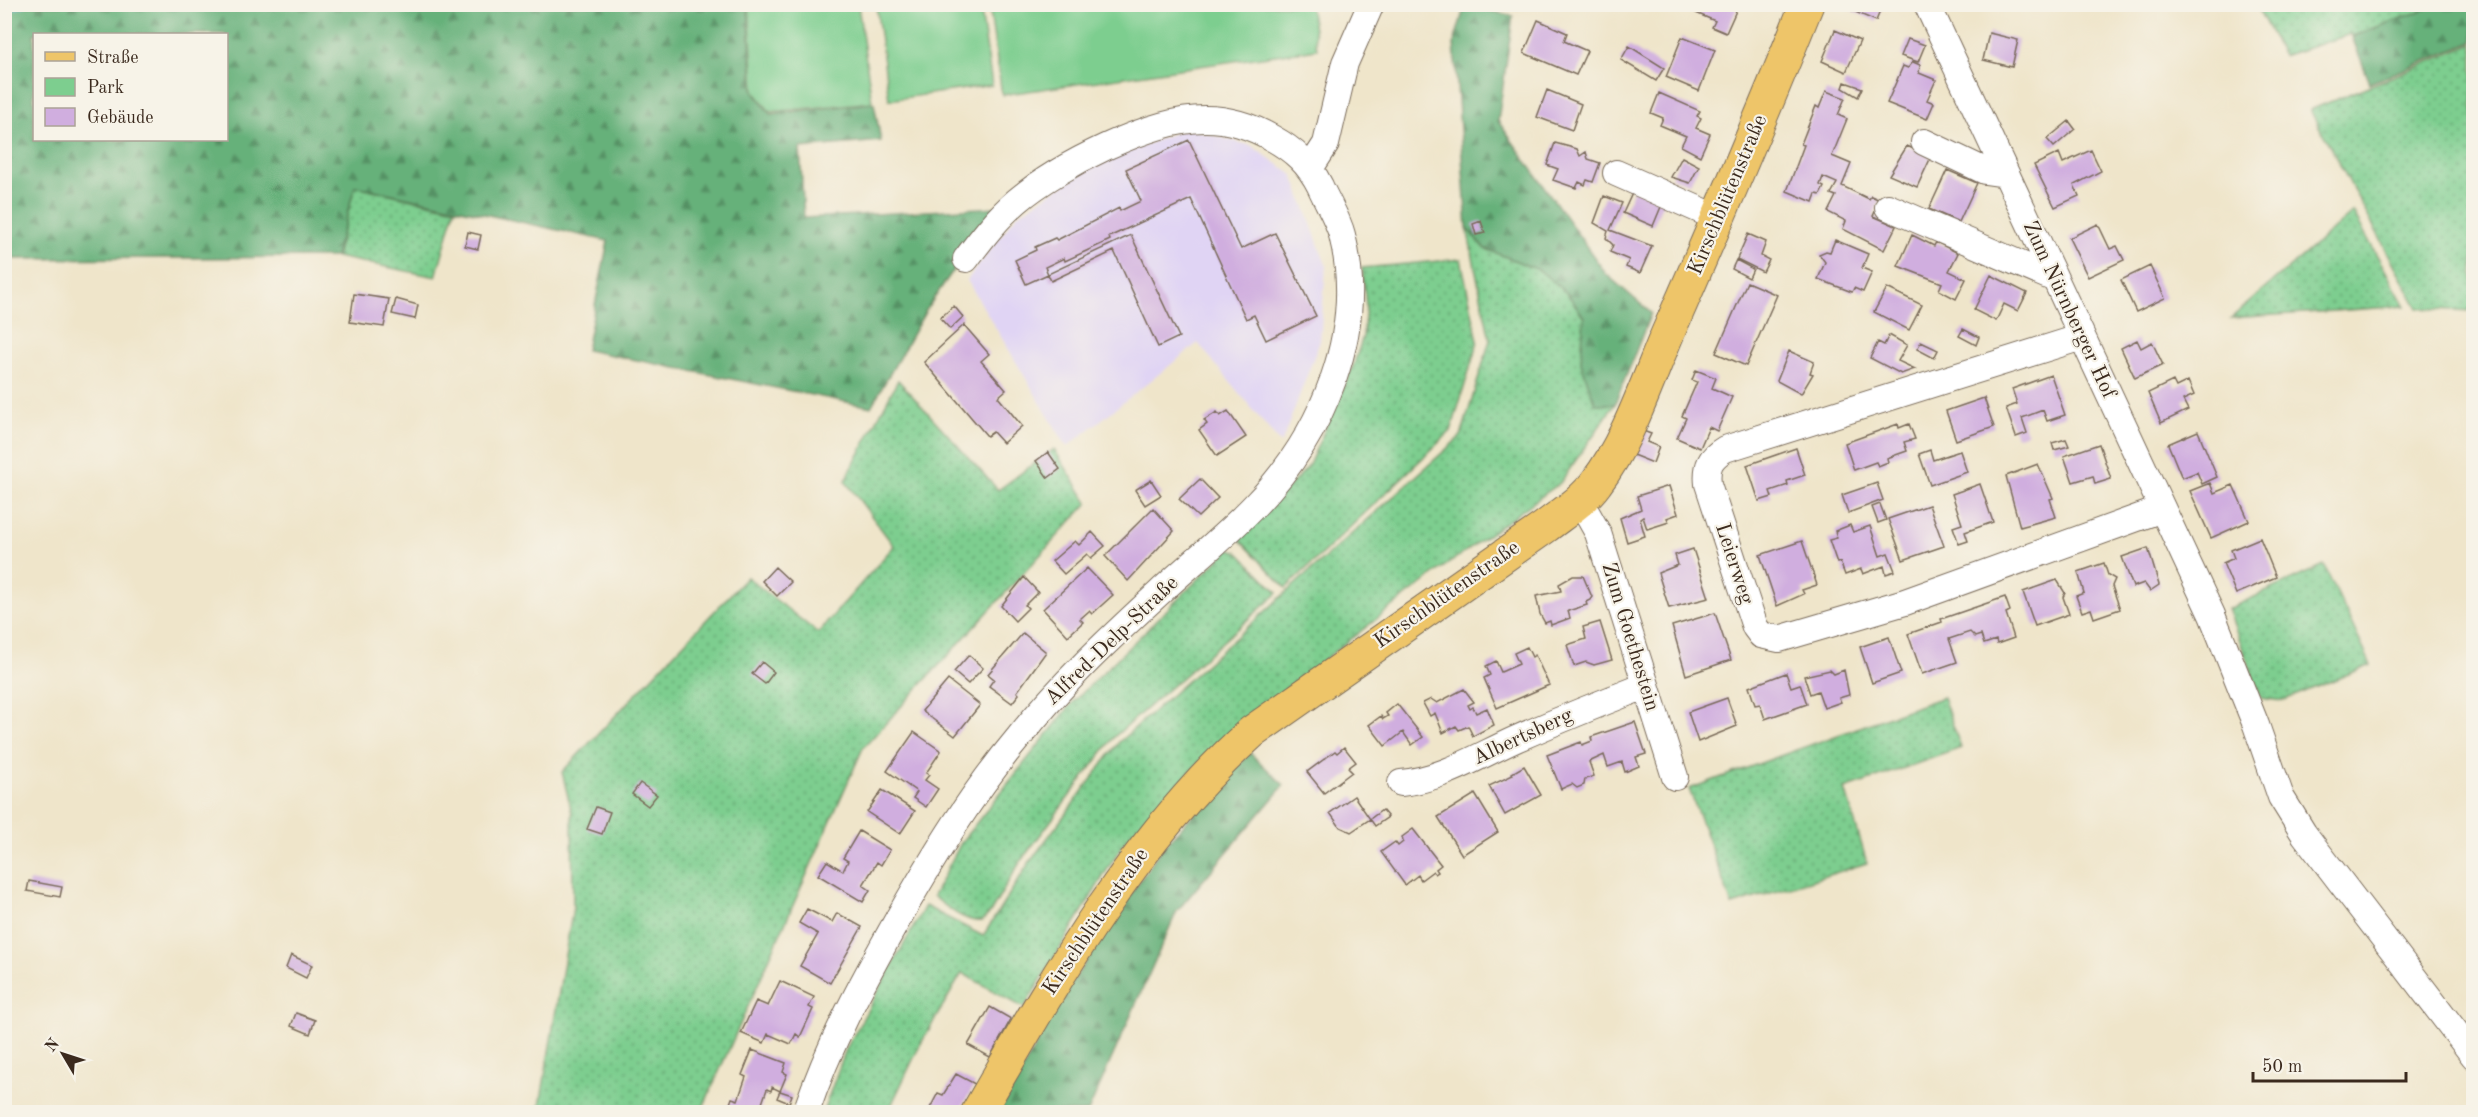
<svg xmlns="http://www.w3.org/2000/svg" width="2478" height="1117" viewBox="0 0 2478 1117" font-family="'Old Standard TT',serif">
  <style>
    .built { fill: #e0d4f4 }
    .grass { fill: url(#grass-dots); stroke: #5c7c56; stroke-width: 1.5 }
    .forest { fill: url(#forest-firs); stroke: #506e4c; stroke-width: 1.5; fill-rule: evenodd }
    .park { fill: #7dce8f; stroke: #5c7c56; stroke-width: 1.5 }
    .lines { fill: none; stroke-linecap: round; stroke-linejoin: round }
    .stream { stroke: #79a8e3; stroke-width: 6 }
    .building { fill: #d0aedf }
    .minor-casing { stroke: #7a6b5a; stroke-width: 28 }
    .major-casing { stroke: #7a6b5a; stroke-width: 35 }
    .minor { stroke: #fff; stroke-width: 26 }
    .major { stroke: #eec569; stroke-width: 33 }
    .labels { text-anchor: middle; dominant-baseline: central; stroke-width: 4.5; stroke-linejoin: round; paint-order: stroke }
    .street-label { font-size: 21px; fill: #3b2a1e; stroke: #f7f3e8 }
  </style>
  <defs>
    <pattern id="grass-dots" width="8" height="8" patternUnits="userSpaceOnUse" patternTransform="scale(1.5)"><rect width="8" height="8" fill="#7dce8f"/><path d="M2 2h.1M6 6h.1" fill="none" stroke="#68a774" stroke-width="1.8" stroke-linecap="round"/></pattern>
    <pattern id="forest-firs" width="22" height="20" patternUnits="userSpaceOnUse" patternTransform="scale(1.5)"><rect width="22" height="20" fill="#66b17a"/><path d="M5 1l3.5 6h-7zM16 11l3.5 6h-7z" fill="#559063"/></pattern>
  </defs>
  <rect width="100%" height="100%" fill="#f7f3e8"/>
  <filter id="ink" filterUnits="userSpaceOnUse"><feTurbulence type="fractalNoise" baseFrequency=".0167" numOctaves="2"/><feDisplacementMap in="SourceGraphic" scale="12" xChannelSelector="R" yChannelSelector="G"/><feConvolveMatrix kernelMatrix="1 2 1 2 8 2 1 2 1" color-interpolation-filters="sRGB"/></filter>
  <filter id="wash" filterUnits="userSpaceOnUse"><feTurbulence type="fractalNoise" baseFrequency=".008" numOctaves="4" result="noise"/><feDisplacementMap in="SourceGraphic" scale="24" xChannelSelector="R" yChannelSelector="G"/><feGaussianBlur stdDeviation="1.35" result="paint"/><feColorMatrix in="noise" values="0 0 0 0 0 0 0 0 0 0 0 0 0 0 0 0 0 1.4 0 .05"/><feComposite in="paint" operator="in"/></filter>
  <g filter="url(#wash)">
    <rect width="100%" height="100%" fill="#efe5ca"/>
    <path class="built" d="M 1187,128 L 1252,146 L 1293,175 L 1326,265 L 1320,341 L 1281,444 L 1198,343 L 1067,447 L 967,280 L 1017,215 L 1089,168 Z"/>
    <path class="grass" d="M 2256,5 L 2438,5 L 2352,36 L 2351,34 L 2283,56 Z
      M 2473,44 L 2473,311 L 2418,308 L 2310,110 Z
      M 355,186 L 455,209 L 436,277 L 336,257 Z
      M 2353,212 L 2405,306 L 2231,318 Z
      M 1467,228 L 1484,248 L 1539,270 L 1567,293 L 1584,317 L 1581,362 L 1595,404 L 1615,404 L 1560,483 L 1441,569 L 1218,742 L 1122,845 L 1024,1008 L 962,973 L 920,1045 L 888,1112 L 823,1112 L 846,1049 L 925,906 L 983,936 L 1029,863 L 1119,742 L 1461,436 L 1490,340 Z
      M 1461,259 L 1478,341 L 1451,431 L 1286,588 L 1239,539 L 1308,467 L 1354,364 L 1363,336 L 1366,306 L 1362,268 Z
      M 898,380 L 998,490 L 1054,449 L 1088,503 L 863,748 L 701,1112 L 539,1112 L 573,907 L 572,813 L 562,772 L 747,577 L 818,633 L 894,546 L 845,481 Z
      M 1228,550 L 1237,551 L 1278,593 L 1114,737 L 1020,862 L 990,913 L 982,921 C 965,923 946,907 933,896 L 962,841 L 1074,701 Z
      M 2324,565 L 2371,665 L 2282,701 L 2261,698 L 2228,609 Z
      M 1943,697 L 1961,748 L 1845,789 L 1867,863 L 1732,905 L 1689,789 Z"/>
    <path class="forest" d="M 2439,4 L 2473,5 L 2473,42 L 2370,83 L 2352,37 Z
      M 4,5 L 748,5 L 753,91 L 770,114 L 874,103 L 881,141 L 800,148 L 804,218 L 997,207 L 928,307 L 871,407 L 586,350 L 608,241 L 355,186 L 335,257 L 5,259 ZM 34,34 L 226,34 L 226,140 L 34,140 Z
      M 1465,5 L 1513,16 L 1498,121 L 1606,274 L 1651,313 L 1615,404 L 1595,404 L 1581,362 L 1584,317 L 1567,293 L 1539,270 L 1484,248 L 1467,228 L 1454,43 Z
      M 1250,753 L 1284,785 L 1177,911 L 1088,1112 L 999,1112 L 1063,996 L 1161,849 Z"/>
    <path class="park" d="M 749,5 L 858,5 L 872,102 L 770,112 L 754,91 Z
      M 876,5 L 980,5 L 992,85 L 889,100 Z
      M 989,5 L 1310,5 L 1317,49 L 1002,95 Z"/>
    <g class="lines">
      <path class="stream" d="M 4,9 L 23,4"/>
    </g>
    <g id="blocks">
      <path class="building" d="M 1699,4 L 1739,4 L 1726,33 L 1712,27 L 1715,21 L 1696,13 Z
        M 1848,4 L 1883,4 L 1876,21 L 1846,8 Z
        M 1538,20 L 1567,33 L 1564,41 L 1587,51 L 1576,75 L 1524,53 Z
        M 1835,30 L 1860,41 L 1846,72 L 1822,61 Z
        M 1989,33 L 2018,40 L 2012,67 L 1983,60 Z
        M 1682,37 L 1715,50 L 1699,91 L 1666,77 Z
        M 1908,39 L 1925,45 L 1918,62 L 1901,56 Z
        M 1629,46 L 1664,68 L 1656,81 L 1621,60 Z
        M 1913,62 L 1920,65 L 1919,73 L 1936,80 L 1927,100 L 1934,103 L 1927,119 L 1887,103 L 1903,66 L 1908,68 Z
        M 1845,82 L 1862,88 L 1858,97 L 1843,88 Z
        M 1547,90 L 1581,104 L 1572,130 L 1537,117 Z
        M 1826,91 L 1845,98 L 1838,115 L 1847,119 L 1832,156 L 1851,164 L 1842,186 L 1869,199 L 1871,196 L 1880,200 L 1873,216 L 1896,226 L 1884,250 L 1843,229 L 1846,221 L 1828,212 L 1836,196 L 1831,194 L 1837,183 L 1823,177 L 1820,185 L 1824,187 L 1820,195 L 1816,194 L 1813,202 L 1787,191 L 1804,145 L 1801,144 L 1816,106 L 1819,108 Z
        M 1659,93 L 1700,111 L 1697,116 L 1701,118 L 1696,128 L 1710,134 L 1700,156 L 1681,146 L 1686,136 L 1660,125 L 1663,118 L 1651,113 Z
        M 2069,121 L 2075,129 L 2054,147 L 2047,139 Z
        M 1189,140 L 1241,249 L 1275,233 L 1316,316 L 1266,340 L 1254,315 L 1246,319 L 1191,199 L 1109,237 L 1110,240 L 1065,261 L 1064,258 L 1045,267 L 1048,274 L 1026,284 L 1015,260 L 1036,250 L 1035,247 L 1055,238 L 1057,240 L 1119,208 L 1120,211 L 1141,201 L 1126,169 Z
        M 1555,143 L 1577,149 L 1580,156 L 1586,152 L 1588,159 L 1600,163 L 1593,182 L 1587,180 L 1585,185 L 1579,182 L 1576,188 L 1553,180 L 1558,169 L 1547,165 Z
        M 1907,146 L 1931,157 L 1917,187 L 1889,175 Z
        M 2091,150 L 2101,171 L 2074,185 L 2079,196 L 2055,207 L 2034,165 L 2059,153 L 2063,163 Z
        M 1682,157 L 1699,166 L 1690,183 L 1671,177 Z
        M 1947,170 L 1977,183 L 1959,222 L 1929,209 Z
        M 1634,189 L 1663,202 L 1653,226 L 1623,213 Z
        M 1604,196 L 1622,203 L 1610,230 L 1652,246 L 1640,273 L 1626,267 L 1629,260 L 1610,252 L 1613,245 L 1606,238 L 1608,231 L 1594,223 Z
        M 1481,221 L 1485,233 L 1476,235 L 1473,224 Z
        M 2098,224 L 2110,249 L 2117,246 L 2124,260 L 2088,277 L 2069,238 Z
        M 468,232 L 481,235 L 478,249 L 465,246 Z
        M 1748,234 L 1766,242 L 1761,256 L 1769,260 L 1763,272 L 1737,259 Z
        M 1131,235 L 1179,337 L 1158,347 L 1114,251 L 1051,281 L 1048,274 Z
        M 1912,235 L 1934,246 L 1936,242 L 1958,253 L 1949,271 L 1966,279 L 1956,299 L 1939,290 L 1942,283 L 1898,266 Z
        M 1835,240 L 1868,254 L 1862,268 L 1872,272 L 1863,292 L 1854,288 L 1852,292 L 1818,279 L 1825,262 L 1819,254 L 1826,251 L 1830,252 Z
        M 1736,260 L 1753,269 L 1749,278 L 1732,269 Z
        M 2150,266 L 2165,298 L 2136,312 L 2121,280 Z
        M 1991,275 L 2027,293 L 2018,311 L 2004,304 L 1996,321 L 1974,310 Z
        M 1747,282 L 1777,295 L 1746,366 L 1716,353 Z
        M 1887,288 L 1922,305 L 1909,330 L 1874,312 Z
        M 354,294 L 389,299 L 384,327 L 350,322 Z
        M 396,299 L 418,305 L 415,319 L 392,314 Z
        M 954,306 L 963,317 L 950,329 L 940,318 Z
        M 964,325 L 989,354 L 981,361 L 1006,390 L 998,397 L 1022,426 L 1003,443 L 993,432 L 987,436 L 924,362 Z
        M 1963,329 L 1979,337 L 1976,345 L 1959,336 Z
        M 1889,335 L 1907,345 L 1898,361 L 1915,369 L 1901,374 L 1870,358 L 1878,342 L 1884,345 Z
        M 2137,340 L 2141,348 L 2152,342 L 2163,365 L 2135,378 L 2121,348 Z
        M 1921,342 L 1938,350 L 1934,358 L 1917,349 Z
        M 1789,351 L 1814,362 L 1810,373 L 1813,374 L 1801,394 L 1777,381 Z
        M 1696,370 L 1716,378 L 1712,388 L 1732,397 L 1717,431 L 1709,427 L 1700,448 L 1677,438 L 1686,418 L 1682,416 L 1697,382 L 1692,380 Z
        M 2051,375 L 2065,415 L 2047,421 L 2043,410 L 2022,418 L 2027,433 L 2016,437 L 2006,408 L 2017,404 L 2012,389 Z
        M 2173,381 L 2176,387 L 2188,381 L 2194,395 L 2183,400 L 2188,410 L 2161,423 L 2148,393 Z
        M 1984,398 L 1994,427 L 1956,440 L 1946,411 Z
        M 1228,411 L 1246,437 L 1217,456 L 1199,430 L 1207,424 L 1204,420 L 1217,412 L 1220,416 Z
        M 1898,424 L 1899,428 L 1909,424 L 1915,439 L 1904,442 L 1907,451 L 1887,458 L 1888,462 L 1878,466 L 1876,462 L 1854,470 L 1845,443 Z
        M 1643,431 L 1651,434 L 1647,442 L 1659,447 L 1653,463 L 1633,455 Z
        M 2198,431 L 2217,477 L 2202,484 L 2197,472 L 2182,478 L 2168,444 Z
        M 2066,439 L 2069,446 L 2054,450 L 2052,443 Z
        M 2099,444 L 2111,479 L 2095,484 L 2093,476 L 2073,482 L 2064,456 Z
        M 1796,448 L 1805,475 L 1787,481 L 1788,485 L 1770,491 L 1772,497 L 1759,501 L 1747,465 Z
        M 1930,450 L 1933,460 L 1960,451 L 1967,472 L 1930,485 L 1919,454 Z
        M 1048,452 L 1060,469 L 1048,478 L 1036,461 Z
        M 2038,464 L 2053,498 L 2050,499 L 2056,517 L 2020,527 L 2006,476 Z
        M 1200,479 L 1218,498 L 1198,517 L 1179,499 Z
        M 1151,480 L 1161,495 L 1145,505 L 1135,490 Z
        M 1877,483 L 1883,500 L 1848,513 L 1842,495 Z
        M 2210,483 L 2214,493 L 2233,485 L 2249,521 L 2211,538 L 2190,491 Z
        M 1980,484 L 1993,522 L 1965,532 L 1968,541 L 1959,544 L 1953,527 L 1962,524 L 1952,494 Z
        M 1669,486 L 1678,514 L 1667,518 L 1669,522 L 1647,529 L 1643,517 L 1640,519 L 1645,536 L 1627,542 L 1620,518 L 1641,509 L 1637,496 Z
        M 1880,504 L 1886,520 L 1878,523 L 1872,507 Z
        M 1929,505 L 1944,546 L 1903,560 L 1888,519 Z
        M 1153,508 L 1174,531 L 1128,581 L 1105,556 Z
        M 1850,525 L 1853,532 L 1870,526 L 1880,556 L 1888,553 L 1895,571 L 1886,574 L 1884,566 L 1863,574 L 1861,569 L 1845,575 L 1840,562 L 1837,563 L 1829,540 L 1837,538 L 1835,531 Z
        M 1092,532 L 1105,546 L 1091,558 L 1087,554 L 1064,574 L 1052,561 L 1075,541 L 1079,545 Z
        M 2260,538 L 2276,577 L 2236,594 L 2223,563 L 2234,558 L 2231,550 Z
        M 1802,541 L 1817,585 L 1802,590 L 1804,594 L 1777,606 L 1760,555 Z
        M 2148,548 L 2159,585 L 2150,591 L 2144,583 L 2133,587 L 2122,557 Z
        M 1693,549 L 1709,598 L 1669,608 L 1658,573 L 1678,565 L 1675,555 Z
        M 2104,563 L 2108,575 L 2115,579 L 2112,586 L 2120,609 L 2094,618 L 2091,609 L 2082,612 L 2076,596 L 2084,593 L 2078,572 Z
        M 775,567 L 791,582 L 777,596 L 762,581 Z
        M 1087,568 L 1113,595 L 1092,614 L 1089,611 L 1080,619 L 1083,622 L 1068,636 L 1043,609 Z
        M 1573,576 L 1583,576 L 1592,597 L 1590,600 L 1586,602 L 1587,605 L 1568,611 L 1570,618 L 1551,625 L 1550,621 L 1545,623 L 1540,614 L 1536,596 L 1561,591 L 1559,584 Z
        M 1024,577 L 1038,592 L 1025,605 L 1028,608 L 1015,621 L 1001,606 Z
        M 2057,580 L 2065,593 L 2063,597 L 2069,614 L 2035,626 L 2023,592 Z
        M 2005,597 L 2010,611 L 2006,613 L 2014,638 L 1997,644 L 1996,640 L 1984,644 L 1981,635 L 1975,637 L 1970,632 L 1949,639 L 1957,662 L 1922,674 L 1908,634 L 1942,622 L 1941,619 Z
        M 1715,613 L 1731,660 L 1686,675 L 1672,626 Z
        M 1600,622 L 1612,660 L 1594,665 L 1586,662 L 1574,666 L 1567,645 L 1586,639 L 1583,627 Z
        M 1023,633 L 1046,652 L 1017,692 L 1019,694 L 1012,703 L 989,686 L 994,679 L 988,674 Z
        M 1889,637 L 1901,673 L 1872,683 L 1860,647 Z
        M 1527,647 L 1532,657 L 1535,655 L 1549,685 L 1497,708 L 1484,678 L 1490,675 L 1486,666 L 1496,661 L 1501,672 L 1519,664 L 1514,653 Z
        M 969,655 L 983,668 L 968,684 L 954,672 Z
        M 762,662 L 774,672 L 765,684 L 752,674 Z
        M 1830,670 L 1834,674 L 1844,670 L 1849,695 L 1839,698 L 1841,702 L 1824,708 L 1818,691 L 1810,694 L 1804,676 Z
        M 1786,673 L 1791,687 L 1800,684 L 1807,704 L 1765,719 L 1760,704 L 1755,705 L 1749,687 Z
        M 948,680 L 980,705 L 955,736 L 922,711 Z
        M 1464,689 L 1474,702 L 1468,705 L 1470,709 L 1473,707 L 1476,713 L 1487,708 L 1494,725 L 1473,736 L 1468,726 L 1459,730 L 1456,726 L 1443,733 L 1435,713 L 1430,716 L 1423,703 L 1431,699 L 1437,703 Z
        M 1727,698 L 1737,726 L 1698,742 L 1688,712 Z
        M 1397,704 L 1423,737 L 1412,745 L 1403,732 L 1385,746 L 1369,725 L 1381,716 L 1383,719 L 1388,716 L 1386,713 Z
        M 1635,722 L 1646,754 L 1636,757 L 1639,766 L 1625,772 L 1622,762 L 1608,767 L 1604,755 L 1589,762 L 1594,776 L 1585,779 L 1584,785 L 1577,788 L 1572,784 L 1561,789 L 1547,755 L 1581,742 L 1582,745 L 1592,741 L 1591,737 Z
        M 914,732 L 941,751 L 926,773 L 929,775 L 925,780 L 938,789 L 926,807 L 913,798 L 917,792 L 887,771 Z
        M 1344,747 L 1356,762 L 1348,768 L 1352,772 L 1324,793 L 1307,772 L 1335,751 L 1337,753 Z
        M 1524,766 L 1541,795 L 1505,815 L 1489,786 L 1513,775 L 1512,773 Z
        M 640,783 L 657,795 L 648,806 L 632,794 Z
        M 882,790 L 915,811 L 900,834 L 867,812 Z
        M 1475,794 L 1498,832 L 1462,855 L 1438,817 Z
        M 1354,796 L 1370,819 L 1351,832 L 1340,827 L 1330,813 Z
        M 596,807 L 610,812 L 602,834 L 587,829 Z
        M 1382,810 L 1388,817 L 1375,826 L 1370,819 Z
        M 1413,829 L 1441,865 L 1436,869 L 1438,872 L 1435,874 L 1433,871 L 1421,880 L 1418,875 L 1405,885 L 1381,852 L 1395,842 L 1398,846 L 1403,842 L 1402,837 Z
        M 859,831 L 890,850 L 881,865 L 877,862 L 863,885 L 870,890 L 863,902 L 818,875 L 827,861 L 843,871 L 848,861 L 843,858 Z
        M 29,881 L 62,887 L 60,897 L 27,891 Z
        M 807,909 L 832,922 L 837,913 L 862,927 L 830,983 L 800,966 L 818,934 L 799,923 Z
        M 291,955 L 312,965 L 306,978 L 286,968 Z
        M 780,981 L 814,997 L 809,1007 L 813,1009 L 800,1037 L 796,1034 L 791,1044 L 768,1034 L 764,1043 L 741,1033 L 756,1001 L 768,1006 Z
        M 990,1007 L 1011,1019 L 990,1057 L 968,1045 Z
        M 296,1013 L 315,1020 L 310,1034 L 291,1026 Z
        M 752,1050 L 786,1063 L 783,1072 L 787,1074 L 780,1091 L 772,1087 L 771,1091 L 767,1089 L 759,1112 L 727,1112 L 732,1098 L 738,1100 L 746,1077 L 742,1075 Z
        M 956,1074 L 975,1084 L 959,1112 L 928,1112 L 938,1093 L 943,1095 Z
        M 780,1091 L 792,1095 L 789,1103 L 777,1098 Z"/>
    </g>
  </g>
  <g filter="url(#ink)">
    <use href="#blocks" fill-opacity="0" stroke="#7a6b5a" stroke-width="1.5"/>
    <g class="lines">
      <defs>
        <path id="minor" d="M 1927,4 L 2212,615 L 2256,725 L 2281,797 L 2304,834 L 2474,1056
          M 1924,142 L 1985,171 L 2006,174
          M 1311,167 L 1326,144 L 1345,63 L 1371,4
          M 1616,173 L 1718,218
          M 1888,207 L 2055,279
          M 2082,337 L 1725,449 C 1710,458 1706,466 1708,484 L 1755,627 L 1761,635 L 1779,639 L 1905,602 L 2162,509
          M 1580,501 L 1598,533 L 1675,777
          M 1401,783 C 1443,779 1478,756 1516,739 C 1559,720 1601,703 1645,686
          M 806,1112 C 829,1044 863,981 899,917 C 935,854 972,793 1019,737 C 1061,684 1109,639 1159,593 C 1191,563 1226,536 1256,504 C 1322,435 1367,331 1342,235 C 1338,219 1327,202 1320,186 C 1309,164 1294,150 1272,138 C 1251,126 1231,119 1206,119 C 1152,118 1058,166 1017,201 C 997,218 982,238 966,259"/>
        <path id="major" d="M 978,1112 C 1056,977 1135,837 1252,732 L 1545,527 C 1563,513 1583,501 1596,483 C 1627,443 1647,382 1667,335 C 1715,226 1762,116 1807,4"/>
      </defs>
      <use href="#minor" class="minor-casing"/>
      <use href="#major" class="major-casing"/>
      <use href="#minor" class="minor"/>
      <use href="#major" class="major"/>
    </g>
  </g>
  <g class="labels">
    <g class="street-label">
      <text transform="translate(1728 195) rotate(-67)">Kirschblütenstraße</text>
      <text transform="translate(2069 310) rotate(65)">Zum Nürnberger Hof</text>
      <text transform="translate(1734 564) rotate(72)">Leierweg</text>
      <text transform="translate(1447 595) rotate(-35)">Kirschblütenstraße</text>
      <text transform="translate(1630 637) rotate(73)">Zum Goethestein</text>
      <text transform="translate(1112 641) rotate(-44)">Alfred-Delp-Straße</text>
      <text transform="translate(1523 737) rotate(-25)">Albertsberg</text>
      <text transform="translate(1096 922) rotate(-56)">Kirschblütenstraße</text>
    </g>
  </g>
  <rect width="2478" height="1117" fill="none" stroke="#f7f3e8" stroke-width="24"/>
  <rect x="33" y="33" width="195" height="108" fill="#f7f3e8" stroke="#aca397" stroke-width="1.5"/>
  <rect x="45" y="52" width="30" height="9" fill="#eec569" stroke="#aca397" stroke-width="1.5"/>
  <text x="87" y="63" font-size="18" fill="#3b2a1e">Straße</text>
  <rect x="45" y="78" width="30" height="18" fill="#7dce8f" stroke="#aca397" stroke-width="1.5"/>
  <text x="87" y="93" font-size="18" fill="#3b2a1e">Park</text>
  <rect x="45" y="108" width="30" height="18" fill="#d0aedf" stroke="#aca397" stroke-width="1.5"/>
  <text x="87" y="123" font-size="18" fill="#3b2a1e">Gebäude</text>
  <g transform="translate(63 1054) rotate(309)" stroke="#f7f3e8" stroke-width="4.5" paint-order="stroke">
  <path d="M0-4.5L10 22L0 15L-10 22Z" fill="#3b2a1e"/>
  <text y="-9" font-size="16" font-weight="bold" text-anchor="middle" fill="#3b2a1e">N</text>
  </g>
  <path d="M2253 1072v9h153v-9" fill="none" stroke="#3b2a1e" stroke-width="3"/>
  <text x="2262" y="1072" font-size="18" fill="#3b2a1e" stroke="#f7f3e8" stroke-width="4.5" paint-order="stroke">50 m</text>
</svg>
